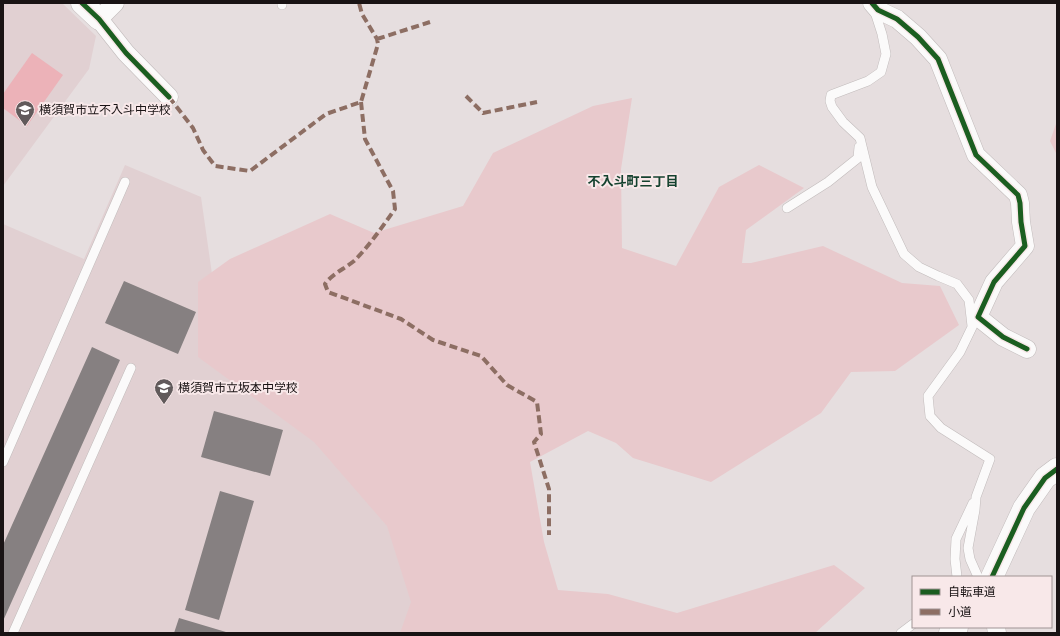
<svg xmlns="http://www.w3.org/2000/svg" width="1060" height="636" viewBox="0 0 1060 636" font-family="Roboto,'Noto Sans JP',sans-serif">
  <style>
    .built { fill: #e1d0d2 }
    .green { fill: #e8c9cc }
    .water { fill: #ecb2b8 }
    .building { fill: #868081 }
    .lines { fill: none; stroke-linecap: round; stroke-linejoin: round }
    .lane-casing { stroke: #c1bbbb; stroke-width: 10 }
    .street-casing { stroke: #c1bbbb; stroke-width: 19 }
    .secondary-casing { stroke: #c1bbbb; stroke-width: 23 }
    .lane { stroke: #fbfafa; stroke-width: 9 }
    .street { stroke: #fbfafa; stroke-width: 18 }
    .secondary { stroke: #fbfafa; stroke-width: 22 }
    .quiet { stroke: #8d6e63; stroke-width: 4; stroke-dasharray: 8 4; stroke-linecap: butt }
    .cycleway-casing { stroke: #f8e8e9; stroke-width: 8 }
    .cycleway { stroke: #1b5e20; stroke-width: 5 }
    .labels { text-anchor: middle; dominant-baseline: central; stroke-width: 4; stroke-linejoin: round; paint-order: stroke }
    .poi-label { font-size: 12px; fill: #191314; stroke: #f8e8e9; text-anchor: start }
    .neighbourhood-label { font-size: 13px; font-weight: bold; fill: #15422f; stroke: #f8e8e9 }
  </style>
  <rect width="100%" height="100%" fill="#e6dedf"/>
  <path class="built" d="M 3,3 L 62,3 L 96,36 L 89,69 L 3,186 Z
    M 125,165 L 201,197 L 216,302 L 393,477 L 425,633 L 3,633 L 3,224 L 84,259 Z"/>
  <path class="green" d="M 632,98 L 621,169 L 622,248 L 676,266 L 719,187 L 759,165 L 804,188 L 746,230 L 742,263 L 751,263 L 823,246 L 902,283 L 940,286 L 959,325 L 895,371 L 851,372 L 821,413 L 711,482 L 633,458 L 616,443 L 588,431 L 530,462 L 544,542 L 558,590 L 608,594 L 677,613 L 834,565 L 865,588 L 815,633 L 400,633 L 411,602 L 387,526 L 314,442 L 198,357 L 198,282 L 230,259 L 330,214 L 374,233 L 463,206 L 493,153 L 593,106 Z
    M 1057,121 L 1057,155 L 1050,141 Z"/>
  <path class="water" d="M 32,53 L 63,75 L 27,126 L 3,108 L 3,94 Z"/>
  <path class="building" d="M 124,281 L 196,312 L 178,354 L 105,323 Z
    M 92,347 L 120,360 L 3,621 L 3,545 Z
    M 214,411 L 283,430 L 270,476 L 201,457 Z
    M 220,491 L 254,501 L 219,620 L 185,610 Z
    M 179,618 L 226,632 L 226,633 L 174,633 Z"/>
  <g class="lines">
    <defs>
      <path id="lane" d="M 282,3 L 282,5
        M 874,9 L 882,34 L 886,54 L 881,72 L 868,81 L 831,95 L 830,101 L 832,107 L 843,122 L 860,138 L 872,187 L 904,254 L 919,267 L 938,276 L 957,284 L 969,300 L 972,326
        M 787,208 L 828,182 L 858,158 L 859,147
        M 975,321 L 960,352 L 928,396 L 930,416 L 941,428 L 990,459 L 976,497 L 975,510 L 968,548 L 970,559 L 978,577
        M 3,462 L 125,182
        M 957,577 L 955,559 L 956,539 L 973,503
        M 13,633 L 131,368
        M 901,633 L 913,624"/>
      <path id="street" d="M 115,3 L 99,19 L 126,53 L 169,97
        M 872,3 L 878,10 L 897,19 L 918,37 L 938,59 L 976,155 L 1018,195 L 1020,203 L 1021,222 L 1025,246 L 994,282 L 978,317 L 1003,337 L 1027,349
        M 996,627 L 997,633"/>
      <path id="secondary" d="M 82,3 L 99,19
        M 992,577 L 1024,508 L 1045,478 L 1057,469
        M 950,633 L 957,627"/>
    </defs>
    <use href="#lane" class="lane-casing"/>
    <use href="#street" class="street-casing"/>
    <use href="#secondary" class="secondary-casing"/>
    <use href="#lane" class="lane"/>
    <use href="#street" class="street"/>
    <use href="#secondary" class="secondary"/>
    <path class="quiet" d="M 377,39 L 430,22
      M 466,96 L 483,113 L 537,102
      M 169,97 L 193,128 L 203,150 L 215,166 L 250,171 L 326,114 L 361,102 L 378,44 L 377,39 L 362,14 L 359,3
      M 361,102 L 365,139 L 393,191 L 395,209 C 382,227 370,245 354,261 C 344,269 332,274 325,284 L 328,292 L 401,319 L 433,340 L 481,356 L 507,385 L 537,402 L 541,434 L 534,442 L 549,489 L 549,535"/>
    <defs>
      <path id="cycleway" d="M 82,3 L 99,19 L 126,53 L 169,97
        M 872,3 L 878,10 L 897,19 L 918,37 L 938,59 L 976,155 L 1018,195 L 1020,203 L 1021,222 L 1025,246 L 994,282 L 978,317 L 1003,337 L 1027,349
        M 992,577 L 1024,508 L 1045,478 L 1057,469"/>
    </defs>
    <use href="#cycleway" class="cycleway-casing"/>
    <use href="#cycleway" class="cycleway"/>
  </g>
  <defs>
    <symbol id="school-pin" viewBox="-11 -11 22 30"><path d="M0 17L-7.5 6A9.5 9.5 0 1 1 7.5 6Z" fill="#615a5b" stroke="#f8e8e9"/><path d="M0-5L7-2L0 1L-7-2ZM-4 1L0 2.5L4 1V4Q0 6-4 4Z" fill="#fff"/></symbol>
  </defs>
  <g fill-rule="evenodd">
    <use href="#school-pin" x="14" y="99" width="22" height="30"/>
    <use href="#school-pin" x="153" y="377" width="22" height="30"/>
  </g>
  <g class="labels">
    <g class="poi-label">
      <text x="39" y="110">横須賀市立不入斗中学校</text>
      <text x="178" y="388">横須賀市立坂本中学校</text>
    </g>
    <g class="neighbourhood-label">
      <text x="633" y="181">不入斗町三丁目</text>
    </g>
  </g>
  <rect width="1060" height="636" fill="none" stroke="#191314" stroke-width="8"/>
  <rect x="912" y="576" width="140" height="52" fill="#f8e8e9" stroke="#9f9394"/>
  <rect x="920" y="589" width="20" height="6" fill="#1b5e20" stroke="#9f9394"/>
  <text x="948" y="596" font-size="12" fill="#191314">自転車道</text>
  <rect x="920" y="609" width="20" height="6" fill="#8d6e63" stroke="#9f9394"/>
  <text x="948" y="616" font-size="12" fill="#191314">小道</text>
</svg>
